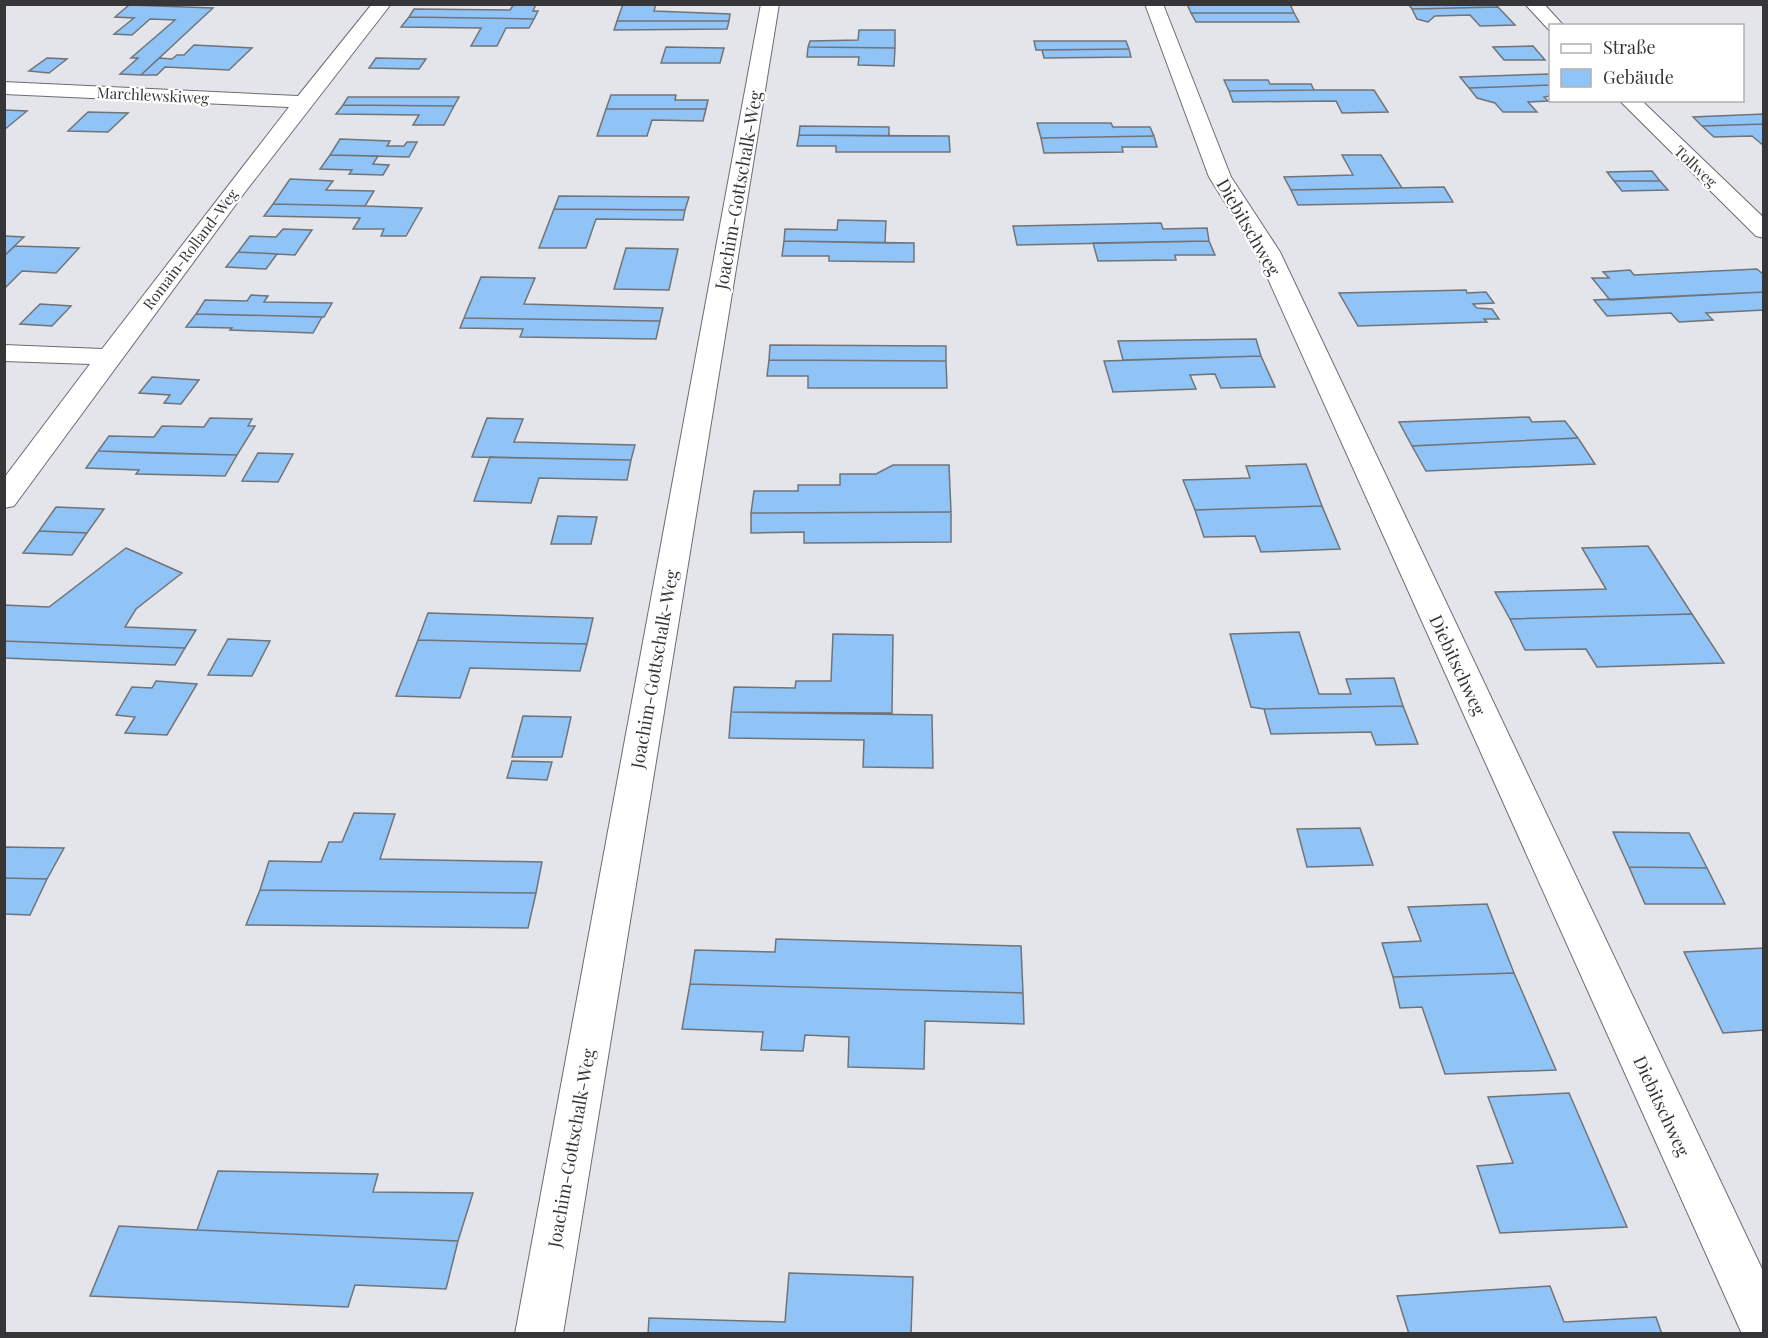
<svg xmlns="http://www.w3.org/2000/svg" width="1768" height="1338" viewBox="0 0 1768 1338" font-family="'Playfair Display',serif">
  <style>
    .building { fill: #90c3f6; stroke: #707479; stroke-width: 1.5 }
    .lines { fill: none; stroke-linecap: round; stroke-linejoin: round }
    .minor-casing { stroke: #6b6c72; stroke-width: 2 }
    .minor { fill: #fff; fill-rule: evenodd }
    .labels { text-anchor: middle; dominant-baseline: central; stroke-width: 4.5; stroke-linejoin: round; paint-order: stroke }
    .far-street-label { font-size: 15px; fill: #363639; stroke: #fff }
    .street-label { font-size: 18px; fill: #363639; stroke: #fff }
  </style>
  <rect width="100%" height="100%" fill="#e4e5eb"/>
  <path class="building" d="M 514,4 L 536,4 L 533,11 L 538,11 L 534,19 L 409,17 L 414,9 L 510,10 Z
    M 623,4 L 656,4 L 654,11 L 730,14 L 729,21 L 617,21 Z
    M 1187,4 L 1290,4 L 1294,13 L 1191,13 Z
    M 1408,4 L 1496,4 L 1498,7 L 1412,9 Z
    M 129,5 L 213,8 L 141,75 L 120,74 L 138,58 L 131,58 L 175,20 L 150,19 L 132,35 L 114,34 L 134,18 L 115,17 Z
    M 1498,7 L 1515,25 L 1480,26 L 1470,15 L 1435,16 L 1428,22 L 1417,19 L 1412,9 Z
    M 1191,13 L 1294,13 L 1299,22 L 1196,22 Z
    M 409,17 L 534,19 L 529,28 L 506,28 L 497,46 L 471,46 L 481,28 L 401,27 Z
    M 617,21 L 729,21 L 727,29 L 614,30 Z
    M 859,30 L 895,30 L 895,48 L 808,47 L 810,41 L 858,40 Z
    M 1034,41 L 1126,41 L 1129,49 L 1036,50 Z
    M 194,45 L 252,48 L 229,70 L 165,67 L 157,75 L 141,75 L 159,58 L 172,59 L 177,55 L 184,55 Z
    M 1533,46 L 1545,60 L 1504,60 L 1493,47 Z
    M 666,47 L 724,48 L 720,63 L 661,63 Z
    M 808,47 L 895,48 L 894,66 L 858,65 L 859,57 L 807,57 Z
    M 1129,49 L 1131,57 L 1044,58 L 1042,50 Z
    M 47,58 L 67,59 L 49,73 L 29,71 Z
    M 376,58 L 426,59 L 419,69 L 369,68 Z
    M 1550,74 L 1550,85 L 1469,88 L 1460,77 Z
    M 1224,80 L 1268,80 L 1270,84 L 1311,84 L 1314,90 L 1229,91 Z
    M 1550,85 L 1550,96 L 1544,97 L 1548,101 L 1528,102 L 1537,112 L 1503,112 L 1495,103 L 1477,98 L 1469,88 Z
    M 1314,90 L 1374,90 L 1388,112 L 1342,113 L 1336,101 L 1233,102 L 1229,91 Z
    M 611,95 L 676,95 L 675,100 L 708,100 L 706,109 L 606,109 Z
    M 348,97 L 459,97 L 454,106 L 343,105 Z
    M 343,105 L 454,106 L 444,125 L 413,125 L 419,115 L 336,114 Z
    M 606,109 L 706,109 L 703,121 L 652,120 L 647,136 L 597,136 Z
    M 4,110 L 27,111 L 4,130 Z
    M 88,112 L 128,113 L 108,132 L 68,131 Z
    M 1764,114 L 1764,124 L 1702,126 L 1693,117 Z
    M 1037,123 L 1111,123 L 1113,127 L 1150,127 L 1154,136 L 1041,138 Z
    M 1764,124 L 1764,146 L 1752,136 L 1714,137 L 1702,126 Z
    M 800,126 L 889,127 L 889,136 L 799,135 Z
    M 799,135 L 949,136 L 950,152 L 836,152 L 836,146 L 797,146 Z
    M 1154,136 L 1157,147 L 1122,147 L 1123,152 L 1044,153 L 1041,138 Z
    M 340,139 L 390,141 L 387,146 L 404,146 L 407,142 L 417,142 L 409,157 L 330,155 Z
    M 330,155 L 378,156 L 373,164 L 389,165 L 383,175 L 349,174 L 352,170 L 320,169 Z
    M 1342,155 L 1381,155 L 1402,188 L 1291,190 L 1284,177 L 1353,175 Z
    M 1652,171 L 1660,181 L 1614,181 L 1607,172 Z
    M 290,179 L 333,181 L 326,190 L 374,191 L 365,206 L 273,204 Z
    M 1614,181 L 1660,181 L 1668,190 L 1622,191 Z
    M 1444,187 L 1453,202 L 1298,205 L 1291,190 Z
    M 559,196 L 689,197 L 685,210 L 554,209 Z
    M 273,204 L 365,206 L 422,208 L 406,236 L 381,236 L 384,229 L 353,229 L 360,218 L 264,216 Z
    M 554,209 L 685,210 L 683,220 L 596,219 L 586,248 L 539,248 Z
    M 838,220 L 886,221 L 885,243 L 784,241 L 785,229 L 837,230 Z
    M 1161,223 L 1163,229 L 1207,228 L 1209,241 L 1017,245 L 1013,226 Z
    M 283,229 L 312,230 L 295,255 L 238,252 L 250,236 L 276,237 Z
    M 4,236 L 24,237 L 4,256 Z
    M 784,241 L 914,243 L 914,262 L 829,261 L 829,256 L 782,256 Z
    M 1209,241 L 1215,255 L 1175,255 L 1176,260 L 1098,261 L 1093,243 Z
    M 15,246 L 79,248 L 56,273 L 22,271 L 4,289 L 4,256 Z
    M 626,248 L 678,249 L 669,290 L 614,289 Z
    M 238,252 L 277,254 L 266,269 L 226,267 Z
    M 1757,269 L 1764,275 L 1764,292 L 1610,300 L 1592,278 L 1609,278 L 1603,272 L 1630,270 L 1634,275 Z
    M 481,277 L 535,278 L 524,304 L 663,308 L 660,321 L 464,318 Z
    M 1466,290 L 1467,293 L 1486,292 L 1494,303 L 1473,304 L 1477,308 L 1492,309 L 1499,319 L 1484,319 L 1487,322 L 1358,326 L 1339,293 Z
    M 1764,292 L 1764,310 L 1706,313 L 1713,320 L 1679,322 L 1671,313 L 1607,316 L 1594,300 Z
    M 251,295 L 268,296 L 264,302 L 332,303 L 324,317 L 196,314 L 205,300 L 247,301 Z
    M 40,304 L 71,306 L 52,326 L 20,324 Z
    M 196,314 L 241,315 L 322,317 L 313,333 L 230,330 L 232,328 L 186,327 Z
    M 464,318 L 660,321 L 656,339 L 520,337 L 523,329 L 460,328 Z
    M 1256,339 L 1261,356 L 1123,360 L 1118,341 Z
    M 770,345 L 946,346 L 946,361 L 769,360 Z
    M 1261,356 L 1275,387 L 1221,388 L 1215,374 L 1190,375 L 1196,389 L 1113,392 L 1104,361 Z
    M 769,360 L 946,361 L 947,388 L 808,388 L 808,376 L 767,376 Z
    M 152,377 L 199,380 L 181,404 L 164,403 L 170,395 L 139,393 Z
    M 1529,417 L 1532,422 L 1565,421 L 1578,438 L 1412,446 L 1399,422 Z
    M 210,418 L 252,419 L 248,426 L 255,426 L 237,455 L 98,451 L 109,436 L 154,437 L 162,426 L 204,427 Z
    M 487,418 L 523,419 L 514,442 L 635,445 L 631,460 L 472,457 Z
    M 1578,438 L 1595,464 L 1426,471 L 1412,446 Z
    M 98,451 L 150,453 L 237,455 L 225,476 L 136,474 L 139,470 L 86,468 Z
    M 258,453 L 293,454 L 278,482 L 242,481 Z
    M 490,457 L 631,460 L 627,480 L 539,478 L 531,503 L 474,501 Z
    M 1306,464 L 1322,506 L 1195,510 L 1183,480 L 1250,478 L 1246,466 Z
    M 893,465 L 949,465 L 951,512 L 751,513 L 754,491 L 798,491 L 798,485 L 840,485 L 840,474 L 876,474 Z
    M 1322,506 L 1340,549 L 1261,552 L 1255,536 L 1204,537 L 1195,510 Z
    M 56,507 L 104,509 L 87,533 L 39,531 Z
    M 951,512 L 951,542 L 804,543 L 804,532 L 751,533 L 751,513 Z
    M 558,516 L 597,517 L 591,544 L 551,544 Z
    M 39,531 L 87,533 L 72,555 L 23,553 Z
    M 1648,546 L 1692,614 L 1510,619 L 1495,592 L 1606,589 L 1582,548 Z
    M 126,548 L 182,573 L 136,609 L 125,627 L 196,630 L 185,648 L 4,641 L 4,605 L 49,607 Z
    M 428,613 L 593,618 L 587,644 L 418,640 Z
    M 1692,614 L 1724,663 L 1597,667 L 1586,649 L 1525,650 L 1510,619 Z
    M 1299,632 L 1319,694 L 1351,694 L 1346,679 L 1394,678 L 1403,706 L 1264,709 L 1251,707 L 1230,634 Z
    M 833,634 L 893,635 L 892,713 L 731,712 L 734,687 L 795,688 L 796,681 L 831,681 Z
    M 228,639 L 270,641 L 252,676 L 208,675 Z
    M 418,640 L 587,644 L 580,671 L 470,668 L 460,698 L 396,696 Z
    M 4,641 L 185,648 L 175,665 L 4,658 Z
    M 156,681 L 197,684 L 167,735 L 125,733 L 135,717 L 116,715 L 132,687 L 152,688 Z
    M 1403,706 L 1418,744 L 1376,745 L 1371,732 L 1271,734 L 1264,709 Z
    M 731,712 L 932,715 L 933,768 L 863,767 L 864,740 L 729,738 Z
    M 523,716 L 571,717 L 562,757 L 512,757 Z
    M 512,761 L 552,762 L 547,780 L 507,778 Z
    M 354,813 L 395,814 L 380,859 L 542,862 L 536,893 L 260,890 L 269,861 L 321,862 L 329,842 L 342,842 Z
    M 1360,828 L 1373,865 L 1307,867 L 1297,829 Z
    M 1613,832 L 1689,833 L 1707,868 L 1629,867 Z
    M 4,847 L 64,848 L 47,879 L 4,878 Z
    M 1629,867 L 1707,868 L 1725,904 L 1645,904 Z
    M 4,878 L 47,879 L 30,915 L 4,914 Z
    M 260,890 L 536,893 L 528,928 L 246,925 Z
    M 1487,904 L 1514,973 L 1393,977 L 1382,943 L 1421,941 L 1408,907 Z
    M 776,939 L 1021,946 L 1023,993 L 690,984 L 695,950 L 775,952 Z
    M 1764,948 L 1764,1030 L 1723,1033 L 1684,952 Z
    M 1514,973 L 1556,1070 L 1445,1074 L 1422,1007 L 1400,1008 L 1393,977 Z
    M 690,984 L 1023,993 L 1024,1024 L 925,1021 L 924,1069 L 848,1067 L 849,1037 L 805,1035 L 803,1051 L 761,1050 L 763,1032 L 682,1029 Z
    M 1569,1093 L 1627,1227 L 1500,1233 L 1477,1166 L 1513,1163 L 1488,1097 Z
    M 218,1171 L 378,1174 L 373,1192 L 473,1193 L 458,1241 L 197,1230 Z
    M 119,1226 L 197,1230 L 458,1241 L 446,1289 L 355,1285 L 348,1307 L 90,1296 Z
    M 789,1273 L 913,1277 L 911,1334 L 648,1334 L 649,1318 L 785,1322 Z
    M 1550,1286 L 1564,1322 L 1656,1317 L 1662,1334 L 1409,1334 L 1397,1296 Z"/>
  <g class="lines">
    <defs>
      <path id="minor" d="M 372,4 L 391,4 L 245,192 L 14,506 L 4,508 L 4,478 L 90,364 L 4,361 L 4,345 L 102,349 L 289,107 L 4,94 L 4,82 L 298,96 Z
        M 761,4 L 779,4 L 563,1334 L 515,1334 Z
        M 1145,4 L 1163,4 L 1231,177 L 1280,252 L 1764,1273 L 1764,1334 L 1742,1334 L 1256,252 L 1209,177 Z
        M 1525,4 L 1544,4 L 1564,26 L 1550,26 L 1550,30 L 1549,30 Z
        M 1619,100 L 1641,100 L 1764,218 L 1764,238 L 1756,236 Z"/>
    </defs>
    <use href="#minor" class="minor-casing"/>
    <use href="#minor" class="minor"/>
  </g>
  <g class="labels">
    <g class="far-street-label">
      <text transform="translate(153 95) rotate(3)">Marchlewskiweg</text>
      <text transform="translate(1696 166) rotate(44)">Tollweg</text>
      <text transform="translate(190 249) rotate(-53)">Romain-Rolland-Weg</text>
    </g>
    <g class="street-label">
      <text transform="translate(738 190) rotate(-80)">Joachim-Gottschalk-Weg</text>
      <text transform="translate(1249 227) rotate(60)">Diebitschweg</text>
      <text transform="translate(1458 665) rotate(65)">Diebitschweg</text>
      <text transform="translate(654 669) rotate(-80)">Joachim-Gottschalk-Weg</text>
      <text transform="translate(1662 1106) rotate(65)">Diebitschweg</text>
      <text transform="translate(571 1148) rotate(-80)">Joachim-Gottschalk-Weg</text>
    </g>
  </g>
  <rect width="1768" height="1338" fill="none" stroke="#363639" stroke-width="12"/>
  <rect x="1549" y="24" width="195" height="78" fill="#ffffff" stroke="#afafb0" stroke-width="1.5"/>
  <rect x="1561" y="44" width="30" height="9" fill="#ffffff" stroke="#afafb0" stroke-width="1.5"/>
  <text x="1603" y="54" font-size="18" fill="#363639">Straße</text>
  <rect x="1561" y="69" width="30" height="18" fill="#90c3f6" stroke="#afafb0" stroke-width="1.5"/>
  <text x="1603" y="84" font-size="18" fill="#363639">Gebäude</text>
</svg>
